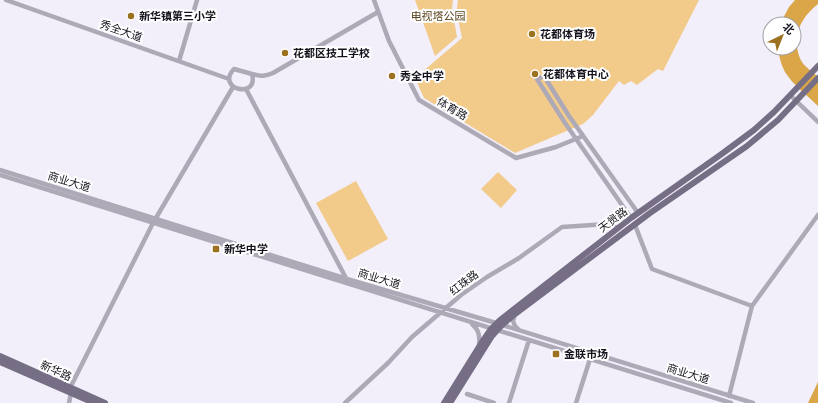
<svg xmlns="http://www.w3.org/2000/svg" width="818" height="403" viewBox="0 0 818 403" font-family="Rubik,'Noto Sans SC',sans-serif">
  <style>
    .green { fill: #f2cb8b }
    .water { fill: #daa647 }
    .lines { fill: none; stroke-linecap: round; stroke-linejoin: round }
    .minor { stroke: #ada9b6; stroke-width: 4.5 }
    .major { stroke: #766e85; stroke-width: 6 }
    .poi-dot { fill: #9c7220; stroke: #fff; stroke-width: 1.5 }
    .labels { text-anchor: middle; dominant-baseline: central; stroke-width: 4; stroke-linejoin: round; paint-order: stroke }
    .poi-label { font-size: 11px; font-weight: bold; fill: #15121c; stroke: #fff; text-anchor: start }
    .park-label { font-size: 11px; fill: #59431c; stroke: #fff }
    .street-label { font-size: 11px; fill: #15121c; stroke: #fff }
  </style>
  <rect width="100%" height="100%" fill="#f2eefa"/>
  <path class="green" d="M 415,0 L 453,0 L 452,9 L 457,37 L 435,56 Z
    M 458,0 L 699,0 L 663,71 L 658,69 L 637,85 L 631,81 L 624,85 L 619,81 L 593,115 L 583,124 L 515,153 L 424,98 L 415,78 L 462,38 C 460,26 455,12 458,0 Z
    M 498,172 L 517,190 L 501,208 L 481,189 Z
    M 356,181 L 388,239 L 348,261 L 316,203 Z"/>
  <path class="water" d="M 795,0 L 818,0 L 818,4 C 804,15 795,29 797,47 C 798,52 799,58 802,62 C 806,68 813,72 818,77 L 818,106 C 808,96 793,85 785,72 C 781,65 779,56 778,48 L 794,48 L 794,24 L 780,24 L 789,7 Z
    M 818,382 L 818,403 L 808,403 Z"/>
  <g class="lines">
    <path class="minor" d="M 6,0 L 229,79
      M 374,0 L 389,41 L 419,100 L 516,158 L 556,147 L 583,136
      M 179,61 L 197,0
      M 234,69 L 252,74 C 259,100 215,89 234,69 Z
      M 252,74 C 261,76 264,77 273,73 L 378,12
      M 246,89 L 347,280
      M 790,95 L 818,122
      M 0,170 L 347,279 L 496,323 L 753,403
      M 0,175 L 731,403
      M 631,218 L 565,123 L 537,79 L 544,76 L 569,116 L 638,213
      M 635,225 L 652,269 L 752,306
      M 515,314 L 513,321 L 515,326 L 519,330
      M 472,324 C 479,330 480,336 479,346
      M 467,394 L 494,403
      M 729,396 L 752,306 L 818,215
      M 69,403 L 71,393 L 70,388 L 153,223 L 233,87
      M 345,403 L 388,363 L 412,337 L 461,295 L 487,277 L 519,258 L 562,227 L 608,224 L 618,228
      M 509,403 L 529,340
      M 576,403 L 590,359"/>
    <path class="major" d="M 0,356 L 105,403
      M 0,362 L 94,403
      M 444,403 L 482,342 L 491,329 L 500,320 L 631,218 L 723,153 L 754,130 L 774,112 L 818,66
      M 450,403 L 492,336 L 502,325 L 515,314 L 650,213 L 747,146 L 778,120 L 818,78"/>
  </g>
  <g class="poi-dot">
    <circle cx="131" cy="16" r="4"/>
    <circle cx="532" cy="34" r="4"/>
    <circle cx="285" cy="53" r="4"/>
    <circle cx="535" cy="74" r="4"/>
    <circle cx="392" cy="76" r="4"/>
    <rect x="212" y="245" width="8" height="8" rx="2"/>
    <rect x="552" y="350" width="8" height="8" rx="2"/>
  </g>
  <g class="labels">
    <g class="poi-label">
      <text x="139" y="16">新华镇第三小学</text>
      <text x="540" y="34">花都体育场</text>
      <text x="293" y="53">花都区技工学校</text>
      <text x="543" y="74">花都体育中心</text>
      <text x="400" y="76">秀全中学</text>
      <text x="224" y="249">新华中学</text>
      <text x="564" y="354">金联市场</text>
    </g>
    <g class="park-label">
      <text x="438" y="16">电视塔公园</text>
    </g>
    <g class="street-label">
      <text transform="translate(121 31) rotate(19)">秀全大道</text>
      <text transform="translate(452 109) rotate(31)">体育路</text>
      <text transform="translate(69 182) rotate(17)">商业大道</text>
      <text transform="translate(613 220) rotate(-37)">天贵路</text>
      <text transform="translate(379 279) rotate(17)">商业大道</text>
      <text transform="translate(464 283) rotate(-37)">红珠路</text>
      <text transform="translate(56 371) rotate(24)">新华路</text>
      <text transform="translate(688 374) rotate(17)">商业大道</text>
    </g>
  </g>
  <g transform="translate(782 36) rotate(43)"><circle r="19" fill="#ffffff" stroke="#a1a0a4"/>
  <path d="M0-3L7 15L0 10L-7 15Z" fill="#9c7220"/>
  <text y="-6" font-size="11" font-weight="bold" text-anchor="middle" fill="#15121c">北</text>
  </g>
</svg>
